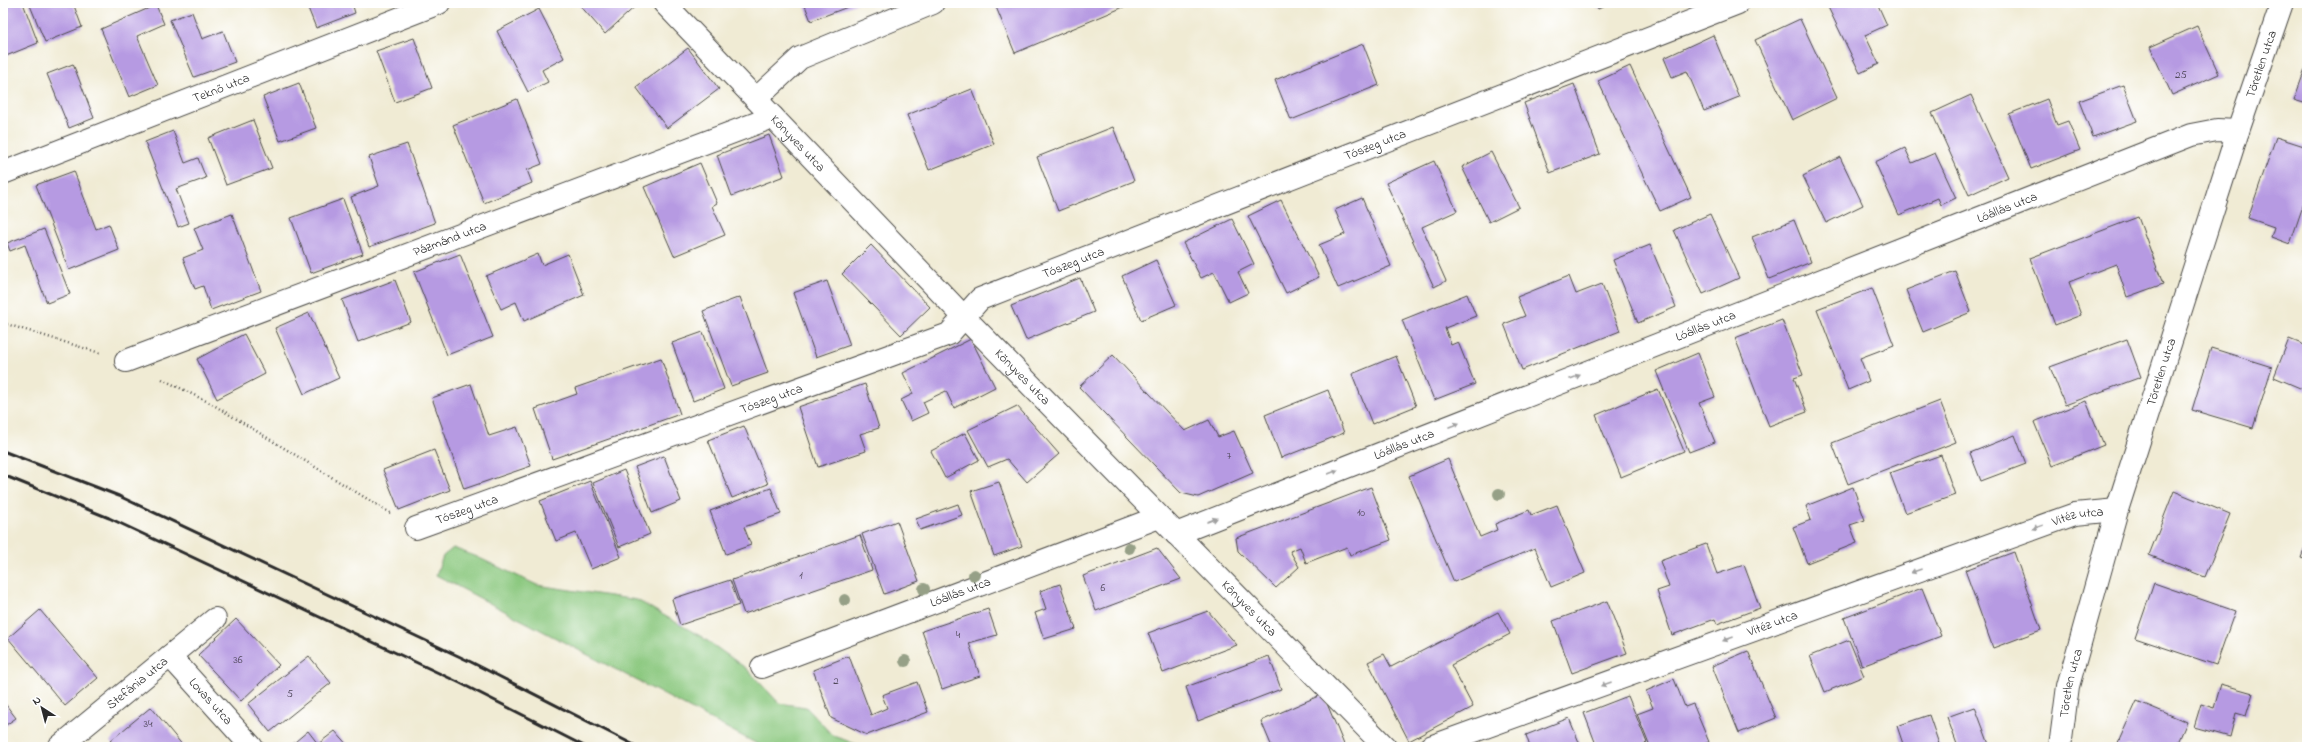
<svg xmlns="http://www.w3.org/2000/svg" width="2310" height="750" viewBox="0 0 2310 750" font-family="'Indie Flower',sans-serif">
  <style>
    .green { fill: #89c77d; stroke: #5a7954 }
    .building { fill: #b69ae2 }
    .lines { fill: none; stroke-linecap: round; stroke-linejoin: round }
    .minor-casing { stroke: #494844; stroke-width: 24 }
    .path { stroke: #494844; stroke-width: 2.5; stroke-dasharray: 1 3; stroke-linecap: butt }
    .minor { stroke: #fff; stroke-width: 22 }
    .rail { stroke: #2b2b2b; stroke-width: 3 }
    .tree { fill: #96a087 }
    .oneway { fill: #a0a0a0 }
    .labels { text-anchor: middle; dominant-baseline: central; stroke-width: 4; stroke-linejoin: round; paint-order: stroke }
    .number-label { font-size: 11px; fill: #4e4759 }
    .street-label { font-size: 13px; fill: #2b2b2b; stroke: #fff }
  </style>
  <rect width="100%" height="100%" fill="#fff"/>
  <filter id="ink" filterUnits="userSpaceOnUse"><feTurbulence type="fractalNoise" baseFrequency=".025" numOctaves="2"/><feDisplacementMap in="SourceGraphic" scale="8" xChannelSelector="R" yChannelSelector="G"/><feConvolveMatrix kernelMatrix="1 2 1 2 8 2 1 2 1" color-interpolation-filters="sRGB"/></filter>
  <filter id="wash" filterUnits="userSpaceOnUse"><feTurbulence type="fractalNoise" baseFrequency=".012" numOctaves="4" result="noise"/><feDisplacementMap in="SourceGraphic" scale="16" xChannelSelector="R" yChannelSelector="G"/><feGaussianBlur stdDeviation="0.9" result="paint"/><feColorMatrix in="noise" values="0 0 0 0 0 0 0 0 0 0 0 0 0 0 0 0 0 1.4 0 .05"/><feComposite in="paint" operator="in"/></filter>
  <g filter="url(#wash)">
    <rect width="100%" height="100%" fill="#f0ebd4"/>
    <path class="green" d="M 453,548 L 475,556 L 537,585 L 637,600 L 702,637 L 747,669 L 779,703 L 806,707 L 832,735 L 863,747 L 763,747 L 436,575 L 443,556 Z"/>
    <g id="blocks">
      <path class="building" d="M 3,3 L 23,3 L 38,43 L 6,56 L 3,48 Z
        M 29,3 L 73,3 L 82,27 L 45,42 Z
        M 306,3 L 352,3 L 355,13 L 316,28 Z
        M 578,3 L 639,3 L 605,34 Z
        M 804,3 L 858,3 L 811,21 Z
        M 1006,3 L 1133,3 L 1015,53 L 996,7 Z
        M 1596,3 L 1612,3 L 1598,9 Z
        M 1826,3 L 1877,3 L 1887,25 L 1865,35 L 1879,64 L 1860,73 Z
        M 156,5 L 164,24 L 137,36 L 158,85 L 129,97 L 101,29 Z
        M 539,9 L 564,58 L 542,70 L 548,82 L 528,92 L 497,31 Z
        M 192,12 L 202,39 L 223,31 L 235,62 L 194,77 L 170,20 Z
        M 1800,19 L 1837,98 L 1792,120 L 1755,40 Z
        M 2197,26 L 2219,74 L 2172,95 L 2150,47 Z
        M 1713,35 L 1739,97 L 1704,111 L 1687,71 L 1672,77 L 1664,58 Z
        M 414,38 L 432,88 L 395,102 L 376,51 Z
        M 1363,44 L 1379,85 L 1291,120 L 1275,80 Z
        M 688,48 L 719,89 L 667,128 L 636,87 Z
        M 73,64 L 94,118 L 69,128 L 47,74 Z
        M 2307,64 L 2307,104 L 2294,100 Z
        M 1630,66 L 1691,197 L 1660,211 L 1598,81 Z
        M 299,83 L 316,128 L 280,141 L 263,97 Z
        M 1574,84 L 1600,154 L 1550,173 L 1524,103 Z
        M 2123,85 L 2137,121 L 2093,137 L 2079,101 Z
        M 972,89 L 994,144 L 929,170 L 907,115 Z
        M 1971,95 L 2008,177 L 1969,195 L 1932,113 Z
        M 517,99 L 542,164 L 527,170 L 532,183 L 484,203 L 453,125 Z
        M 2047,99 L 2057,125 L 2068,121 L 2080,150 L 2031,169 L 2009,114 Z
        M 253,120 L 272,168 L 226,185 L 208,138 Z
        M 1113,127 L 1134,181 L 1058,211 L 1037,157 Z
        M 173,131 L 185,163 L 198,158 L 206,178 L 176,189 L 189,223 L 178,227 L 145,142 Z
        M 769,135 L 784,176 L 732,196 L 717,155 Z
        M 2276,137 L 2307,147 L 2307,200 L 2305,200 L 2290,244 L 2271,237 L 2274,227 L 2248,218 Z
        M 407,144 L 435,223 L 369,247 L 351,197 L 379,186 L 369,157 Z
        M 1905,148 L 1912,163 L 1935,153 L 1956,198 L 1941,205 L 1938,198 L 1899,215 L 1875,162 Z
        M 1491,152 L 1519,207 L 1489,222 L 1462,167 Z
        M 1840,157 L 1863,205 L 1826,223 L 1803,176 Z
        M 1434,161 L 1457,211 L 1422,227 L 1446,281 L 1434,287 L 1386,183 Z
        M 700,163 L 717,203 L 712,206 L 725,235 L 674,256 L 644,187 Z
        M 74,171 L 96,229 L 109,224 L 119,250 L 69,270 L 36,185 Z
        M 1362,198 L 1391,266 L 1338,288 L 1319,245 L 1345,234 L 1335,210 Z
        M 343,199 L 363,254 L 311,273 L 291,218 Z
        M 1281,200 L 1319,277 L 1286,293 L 1248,216 Z
        M 232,214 L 261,291 L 211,310 L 203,286 L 195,289 L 183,258 L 203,250 L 194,228 Z
        M 1710,214 L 1739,278 L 1703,294 L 1674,230 Z
        M 2138,217 L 2163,284 L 2127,297 L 2116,264 L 2069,282 L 2081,315 L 2055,325 L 2030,258 Z
        M 1232,219 L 1254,264 L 1238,272 L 1248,293 L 1229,302 L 1214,272 L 1201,278 L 1183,243 Z
        M 1794,220 L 1811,262 L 1769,279 L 1752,237 Z
        M 44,229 L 70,294 L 47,303 L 25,245 L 10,251 L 7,243 Z
        M 871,245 L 930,307 L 901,335 L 842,274 Z
        M 1650,245 L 1676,307 L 1638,323 L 1613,260 Z
        M 460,254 L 493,337 L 447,355 L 414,272 Z
        M 538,254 L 542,265 L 568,254 L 584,295 L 524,321 L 516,302 L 501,309 L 486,276 Z
        M 1156,260 L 1176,305 L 1141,320 L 1122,276 Z
        M 1955,271 L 1971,312 L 1923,332 L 1906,290 Z
        M 1569,276 L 1576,294 L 1602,284 L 1620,331 L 1522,370 L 1504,324 L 1525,316 L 1517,297 Z
        M 1080,278 L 1094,312 L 1026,340 L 1011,306 Z
        M 395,280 L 411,322 L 358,342 L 342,300 Z
        M 827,281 L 850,345 L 816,357 L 793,293 Z
        M 1872,288 L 1894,345 L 1860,358 L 1869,381 L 1848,390 L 1817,309 Z
        M 1467,294 L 1476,316 L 1445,328 L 1451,345 L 1458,342 L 1475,384 L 1434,400 L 1402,320 Z
        M 740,297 L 768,373 L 731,386 L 703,311 Z
        M 309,313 L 339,378 L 304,394 L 275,328 Z
        M 1782,320 L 1803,375 L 1794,378 L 1807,412 L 1769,426 L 1735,338 Z
        M 703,332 L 724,389 L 693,401 L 672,343 Z
        M 244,334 L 265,374 L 217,399 L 197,359 Z
        M 971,339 L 995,387 L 954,408 L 946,391 L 923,402 L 928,413 L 911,421 L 901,400 L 913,394 L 903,373 Z
        M 2127,339 L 2141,377 L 2065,405 L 2050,367 Z
        M 2289,339 L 2307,346 L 2307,391 L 2274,377 Z
        M 2211,348 L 2272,367 L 2253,428 L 2192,410 Z
        M 1698,353 L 1715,397 L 1699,403 L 1715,442 L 1689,452 L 1656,371 Z
        M 1113,355 L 1185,431 L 1209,420 L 1218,437 L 1234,431 L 1253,473 L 1198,497 L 1181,493 L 1079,387 Z
        M 1396,356 L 1416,406 L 1372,424 L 1352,374 Z
        M 661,358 L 680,414 L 552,459 L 535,409 L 577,394 L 575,388 Z
        M 471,384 L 489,436 L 517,427 L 531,466 L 464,489 L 432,398 Z
        M 865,384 L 879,428 L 860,434 L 866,451 L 818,467 L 798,407 Z
        M 1658,389 L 1684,451 L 1621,477 L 1596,415 Z
        M 1328,390 L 1344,433 L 1281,458 L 1265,415 Z
        M 1940,401 L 1956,442 L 1848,484 L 1832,443 Z
        M 2086,401 L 2104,445 L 2052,466 L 2034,422 Z
        M 1017,406 L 1059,454 L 1027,482 L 1007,459 L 988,467 L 968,430 Z
        M 744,426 L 768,484 L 732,498 L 708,440 Z
        M 965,433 L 979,460 L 945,478 L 931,451 Z
        M 2015,435 L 2026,464 L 1981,481 L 1970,453 Z
        M 434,450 L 450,490 L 399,510 L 383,470 Z
        M 1941,455 L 1955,495 L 1905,513 L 1890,473 Z
        M 664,456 L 681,501 L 652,513 L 635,467 Z
        M 1448,459 L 1480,537 L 1497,530 L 1495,524 L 1529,510 L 1531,515 L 1557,505 L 1585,573 L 1551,587 L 1535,548 L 1454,582 L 1409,476 Z
        M 624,470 L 650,534 L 619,547 L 593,483 Z
        M 590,481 L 621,557 L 591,569 L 576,533 L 556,541 L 540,501 Z
        M 999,482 L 1022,546 L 994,556 L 971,491 Z
        M 1371,487 L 1391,540 L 1350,555 L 1347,547 L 1306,563 L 1300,547 L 1290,551 L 1299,567 L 1276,588 L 1238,551 L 1236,538 Z
        M 1853,487 L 1865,520 L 1850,525 L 1857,543 L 1807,563 L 1793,527 L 1811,520 L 1806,506 Z
        M 771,488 L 781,514 L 744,527 L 751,545 L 726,554 L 710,511 Z
        M 2174,491 L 2230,514 L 2205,577 L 2149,555 Z
        M 958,504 L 962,515 L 920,530 L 916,519 Z
        M 897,521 L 919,581 L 884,594 L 862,534 Z
        M 860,535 L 872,570 L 744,614 L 732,580 Z
        M 2307,542 L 2307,560 L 2301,558 Z
        M 1706,544 L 1717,574 L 1744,565 L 1760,608 L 1717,624 L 1715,619 L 1672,635 L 1657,591 L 1669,587 L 1660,561 Z
        M 1157,548 L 1181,579 L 1096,611 L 1083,576 Z
        M 2014,552 L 2041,630 L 1993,648 L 1965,570 Z
        M 730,580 L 739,605 L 680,625 L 672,599 Z
        M 2154,583 L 2235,611 L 2216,665 L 2135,638 Z
        M 1060,584 L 1076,629 L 1044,639 L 1035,613 L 1046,609 L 1040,591 Z
        M 1922,588 L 1941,636 L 1862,666 L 1844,618 Z
        M 1607,601 L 1627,653 L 1572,673 L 1553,621 Z
        M 988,609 L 997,635 L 969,643 L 980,676 L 942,689 L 922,631 Z
        M 40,610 L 98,678 L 65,706 L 8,638 Z
        M 1208,611 L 1237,645 L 1163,673 L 1148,633 Z
        M 1498,612 L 1510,634 L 1451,665 L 1473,707 L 1409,741 L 1368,662 L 1384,654 L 1391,667 Z
        M 236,619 L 279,665 L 241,701 L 198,655 Z
        M 1849,640 L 1864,676 L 1825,692 L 1810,656 Z
        M 1748,651 L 1776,718 L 1739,733 L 1712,666 Z
        M 309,656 L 331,683 L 270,732 L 248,704 Z
        M 849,656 L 871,715 L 887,708 L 882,695 L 917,682 L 928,712 L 867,735 L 831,718 L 813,670 Z
        M 1269,656 L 1281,689 L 1198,721 L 1186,687 Z
        M 1674,679 L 1685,707 L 1693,704 L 1709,742 L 1696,747 L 1650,747 L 1637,714 L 1653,708 L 1646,691 Z
        M 2221,684 L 2253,693 L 2246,716 L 2236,713 L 2230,737 L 2194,727 L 2201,704 L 2214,708 Z
        M 1323,694 L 1345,747 L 1272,747 L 1261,721 Z
        M 1628,696 L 1647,743 L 1637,747 L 1597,747 L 1584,713 Z
        M 3,701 L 16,718 L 3,727 Z
        M 2137,701 L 2187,722 L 2176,747 L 2116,747 Z
        M 151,707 L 184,747 L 115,747 L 110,741 Z
        M 1975,707 L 1990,747 L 1958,747 L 1947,717 Z
        M 1929,715 L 1940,747 L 1904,747 L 1897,726 Z
        M 1569,718 L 1581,747 L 1530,747 L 1526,735 Z
        M 308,731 L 318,744 L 335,731 L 349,747 L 289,747 Z"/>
    </g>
  </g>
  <g filter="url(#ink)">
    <use href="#blocks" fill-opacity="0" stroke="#494844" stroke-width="1"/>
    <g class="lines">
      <defs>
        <g id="minor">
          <path id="s1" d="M 664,3 L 964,317 L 1385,747"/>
          <path d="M 756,99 L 800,58 L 933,3"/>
          <path id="s2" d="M 3,173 L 439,3"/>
          <path id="s3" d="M 126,361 L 773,117"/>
          <path id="s4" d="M 416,528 L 949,334 L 980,299 L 1738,3"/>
          <path id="s5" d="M 1176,534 L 2191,135 L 2217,130 L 2238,131"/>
          <path id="s6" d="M 170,656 L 252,747"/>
          <path id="s7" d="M 762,667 L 1159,517"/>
          <path id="s8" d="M 59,747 L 215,619"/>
          <path id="s9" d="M 1430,747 L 2075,514 L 2117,510"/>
          <path id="s10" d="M 2060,747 L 2068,686 L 2117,510 L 2238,131 L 2282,3"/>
        </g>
      </defs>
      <use href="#minor" class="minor-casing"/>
      <path class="path" d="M 3,323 L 100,353
        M 162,379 L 212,404 L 392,514"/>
      <use href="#minor" class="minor"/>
      <path class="rail" d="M 3,451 L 119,496 L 471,662 L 638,747
        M 3,475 L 109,518 L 460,683 L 586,747"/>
    </g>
    <g class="tree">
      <circle cx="1499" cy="494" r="6"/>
      <circle cx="1129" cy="548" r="6"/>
      <circle cx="974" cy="575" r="6"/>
      <circle cx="924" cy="589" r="6"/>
      <circle cx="845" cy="600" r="6"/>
      <circle cx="905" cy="661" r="6"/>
    </g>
    <defs><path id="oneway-solid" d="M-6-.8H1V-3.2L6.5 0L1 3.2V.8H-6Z"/></defs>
    <g class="oneway">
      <use href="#oneway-solid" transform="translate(1575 377) rotate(-21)"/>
      <use href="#oneway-solid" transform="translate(1454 425) rotate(-21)"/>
      <use href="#oneway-solid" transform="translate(1333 472) rotate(-21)"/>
      <use href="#oneway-solid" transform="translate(1212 520) rotate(-21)"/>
      <use href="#oneway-solid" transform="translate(2038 527) rotate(160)"/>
      <use href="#oneway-solid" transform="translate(1916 571) rotate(160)"/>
      <use href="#oneway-solid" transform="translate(1728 639) rotate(160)"/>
      <use href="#oneway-solid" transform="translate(1606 684) rotate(160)"/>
    </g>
  </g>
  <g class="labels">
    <g class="number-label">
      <text x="2181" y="75">25</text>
      <text x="1229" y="456">7</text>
      <text x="1361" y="513">10</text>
      <text x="801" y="576">1</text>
      <text x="1103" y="588">6</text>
      <text x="958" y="635">4</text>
      <text x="238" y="660">36</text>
      <text x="836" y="681">2</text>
      <text x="290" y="694">5</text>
      <text x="148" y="724">34</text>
    </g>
    <g class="street-label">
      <text stroke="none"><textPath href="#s10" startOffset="713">Töretlen utca</textPath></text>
      <text stroke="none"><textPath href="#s2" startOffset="234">Teknő utca</textPath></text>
      <text stroke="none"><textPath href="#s1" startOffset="194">Könyves utca</textPath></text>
      <text stroke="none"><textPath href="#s4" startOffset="1038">Tószeg utca</textPath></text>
      <text stroke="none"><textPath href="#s5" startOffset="893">Lóállás utca</textPath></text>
      <text stroke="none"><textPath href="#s3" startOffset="346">Pázmánd utca</textPath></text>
      <text stroke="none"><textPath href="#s4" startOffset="714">Tószeg utca</textPath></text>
      <text stroke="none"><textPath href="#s5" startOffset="569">Lóállás utca</textPath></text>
      <text stroke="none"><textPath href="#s10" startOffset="389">Töretlen utca</textPath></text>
      <text stroke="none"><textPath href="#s1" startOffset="518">Könyves utca</textPath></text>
      <text stroke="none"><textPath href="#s4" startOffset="378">Tószeg utca</textPath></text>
      <text stroke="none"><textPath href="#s5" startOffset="245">Lóállás utca</textPath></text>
      <text stroke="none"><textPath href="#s4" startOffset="54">Tószeg utca</textPath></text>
      <text stroke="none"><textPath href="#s9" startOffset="688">Vitéz utca</textPath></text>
      <text stroke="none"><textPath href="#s7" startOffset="212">Lóállás utca</textPath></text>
      <text stroke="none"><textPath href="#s1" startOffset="842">Könyves utca</textPath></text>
      <text stroke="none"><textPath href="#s9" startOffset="364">Vitéz utca</textPath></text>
      <text stroke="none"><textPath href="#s8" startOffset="101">Stefánia utca</textPath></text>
      <text stroke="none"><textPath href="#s10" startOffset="65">Töretlen utca</textPath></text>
      <text stroke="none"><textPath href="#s6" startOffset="61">Lovas utca</textPath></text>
    </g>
  </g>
  <rect width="2310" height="750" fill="none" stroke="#fff" stroke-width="16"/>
  <g transform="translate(42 708) rotate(324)" stroke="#ffffff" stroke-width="3" paint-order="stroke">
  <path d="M0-3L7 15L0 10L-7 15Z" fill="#2b2b2b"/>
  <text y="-6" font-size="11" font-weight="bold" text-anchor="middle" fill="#2b2b2b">N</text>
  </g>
</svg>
